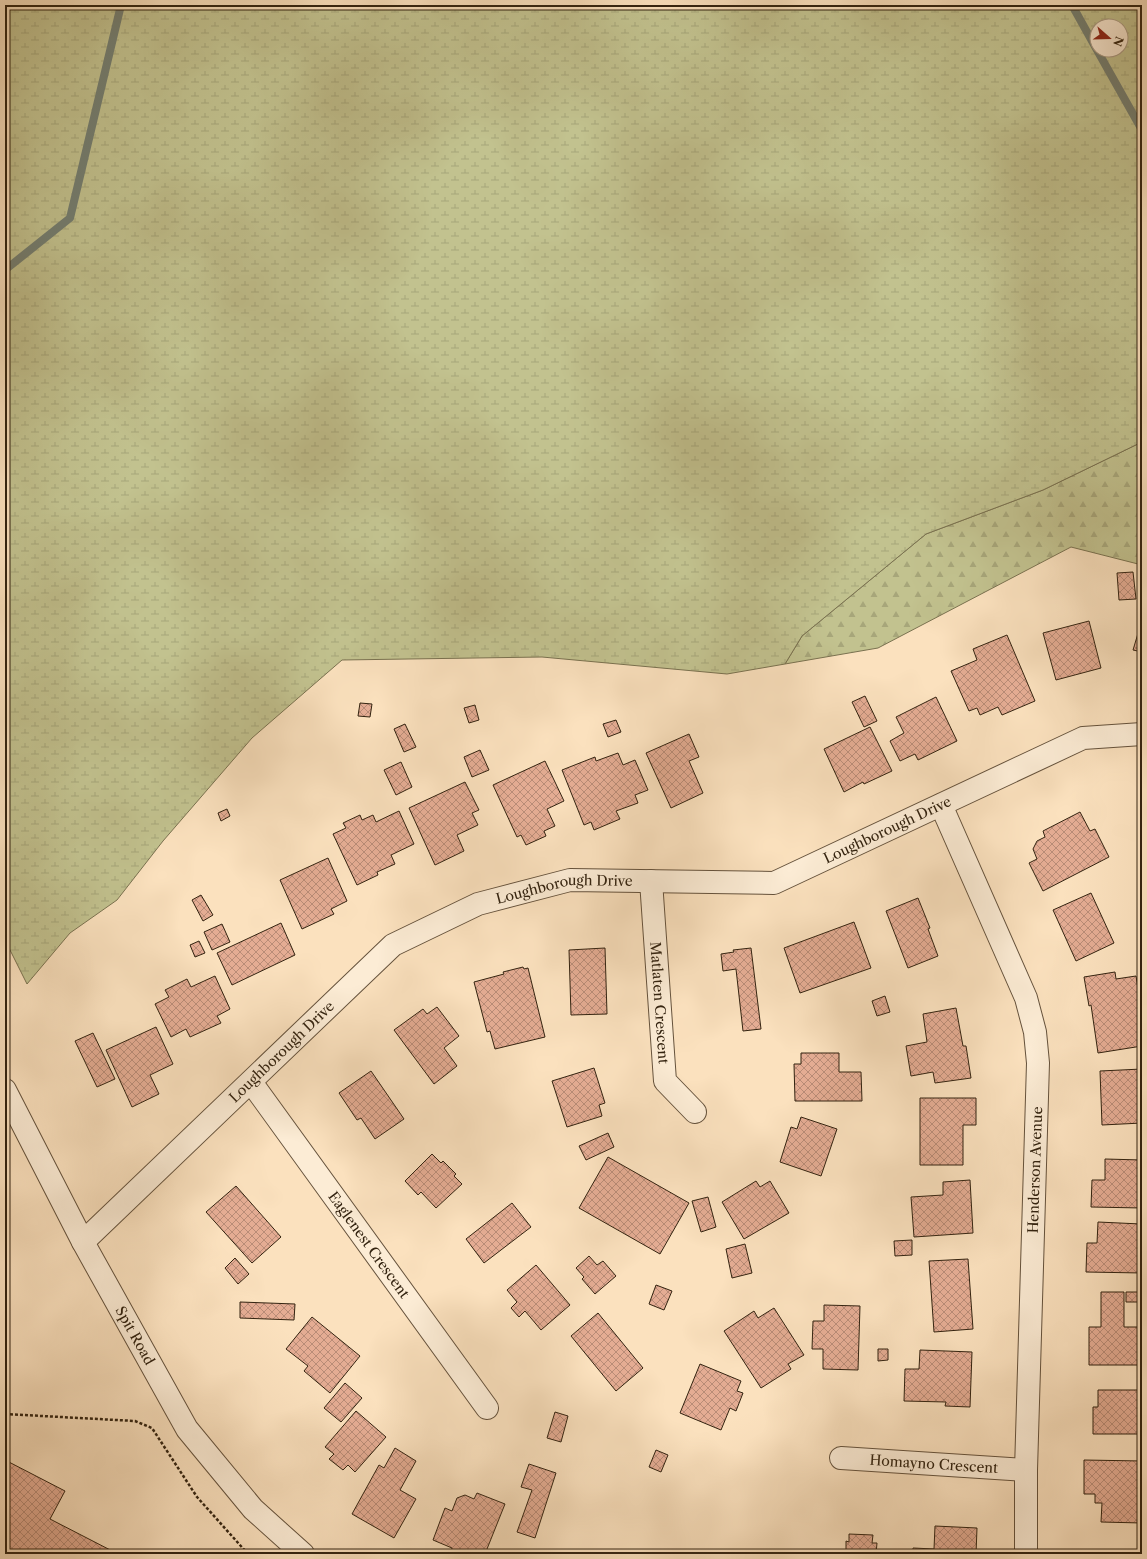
<svg xmlns="http://www.w3.org/2000/svg" width="1147" height="1559" viewBox="0 0 1147 1559" font-family="'Libre Caslon Text',serif">
  <style>
    .forest { fill: url(#forest-firs); stroke: #7a7250 }
    .wetland { fill: url(#wetland-marsh); stroke: #7a7250; fill-rule: evenodd }
    .lines { fill: none; stroke-linecap: round; stroke-linejoin: round }
    .stream { stroke: #747f72; stroke-width: 8 }
    .building { fill: url(#building-cross-hatch); stroke: #332310 }
    .minor-casing { stroke: #65523c; stroke-width: 24 }
    .path { stroke: #332310; stroke-width: 2.5; stroke-dasharray: 3 2; stroke-linecap: butt }
    .minor { stroke: #fcecd5; stroke-width: 22 }
    .labels { text-anchor: middle; dominant-baseline: central; stroke-width: 3; stroke-linejoin: round; paint-order: stroke }
    .street-label { font-size: 14px; fill: #332310; stroke: #fcecd5 }
  </style>
  <defs>
    <pattern id="forest-firs" width="22" height="20" patternUnits="userSpaceOnUse"><rect width="22" height="20" fill="#c2c28f"/><path d="M5 1l3.5 6h-7zM16 11l3.5 6h-7z" fill="#a7a67a"/></pattern>
    <pattern id="wetland-marsh" width="20" height="14" patternUnits="userSpaceOnUse"><rect width="20" height="14" fill="#c2c28f"/><path d="M1 5h8M5 5V1M11 12h8M15 12V8" fill="none" stroke="#a7a67a"/></pattern>
    <pattern id="building-cross-hatch" width="8" height="8" patternUnits="userSpaceOnUse"><rect width="8" height="8" fill="#e4ac93"/><path d="M0 0l8 8M0 8l8-8" fill="none" stroke="#b98c77"/></pattern>
  </defs>
  <rect width="100%" height="100%" fill="#fbe1be"/>
  <filter id="stains"><feTurbulence type="fractalNoise" baseFrequency=".005" numOctaves="4"/><feColorMatrix values="0 0 0 0 .2 0 0 0 0 .09 0 0 0 0 .02 0 0 0 .5 -.17"/></filter>
  <radialGradient id="worn" r=".72"><stop offset=".6" stop-color="#630" stop-opacity="0"/><stop offset="1" stop-color="#630" stop-opacity=".3"/></radialGradient>
  <path class="forest" d="M 1142,442 L 1142,565 L 1071,547 L 878,648 L 785,664 L 802,636 L 926,534 L 1043,490 Z"/>
  <path class="wetland" d="M 5,5 L 1142,5 L 1142,442 L 1043,490 L 926,534 L 802,636 L 785,664 L 727,674 L 542,657 L 342,660 L 252,738 L 163,841 L 117,900 L 70,933 L 27,984 L 5,940 ZM 1097,26 L 1121,26 L 1121,50 L 1097,50 Z"/>
  <g class="lines">
    <path class="stream" d="M 1072,5 L 1097,50
      M 1097,50 L 1142,130
      M 5,270 L 70,218 L 121,5"/>
  </g>
  <path class="building" d="M 1133,572 L 1136,599 L 1119,600 L 1117,573 Z
    M 1142,620 L 1142,652 L 1133,650 Z
    M 1089,621 L 1101,668 L 1056,680 L 1043,633 Z
    M 1007,635 L 1035,701 L 1002,715 L 998,707 L 980,715 L 977,708 L 969,711 L 951,671 L 977,660 L 973,649 Z
    M 865,696 L 877,721 L 864,727 L 852,702 Z
    M 936,697 L 957,741 L 918,760 L 915,754 L 900,761 L 890,741 L 904,733 L 896,717 Z
    M 360,703 L 372,704 L 370,717 L 358,716 Z
    M 475,705 L 479,720 L 469,723 L 464,708 Z
    M 616,720 L 621,732 L 608,737 L 603,724 Z
    M 405,724 L 416,747 L 404,752 L 394,729 Z
    M 870,727 L 892,771 L 864,784 L 863,782 L 844,792 L 824,749 Z
    M 689,734 L 699,757 L 689,761 L 703,793 L 671,808 L 646,753 Z
    M 480,750 L 489,770 L 472,777 L 464,757 Z
    M 618,753 L 623,765 L 635,760 L 648,790 L 635,795 L 638,803 L 616,811 L 620,819 L 594,830 L 591,822 L 584,825 L 562,770 L 595,757 L 596,761 Z
    M 545,761 L 564,801 L 547,809 L 555,826 L 544,831 L 546,836 L 526,845 L 521,835 L 517,837 L 493,785 Z
    M 401,762 L 412,787 L 396,795 L 384,770 Z
    M 465,782 L 479,810 L 472,813 L 478,825 L 457,835 L 464,851 L 435,865 L 409,808 Z
    M 227,809 L 230,816 L 221,821 L 218,813 Z
    M 399,811 L 414,844 L 391,855 L 395,864 L 377,872 L 378,875 L 357,885 L 333,834 L 346,828 L 343,823 L 360,815 L 362,820 L 373,815 L 376,822 Z
    M 1080,812 L 1090,831 L 1095,829 L 1109,857 L 1043,891 L 1029,863 L 1037,859 L 1033,849 L 1037,841 L 1045,837 L 1043,831 Z
    M 328,858 L 347,901 L 331,909 L 334,914 L 302,929 L 280,880 Z
    M 1091,893 L 1114,943 L 1076,961 L 1053,910 Z
    M 201,895 L 213,915 L 203,921 L 192,900 Z
    M 918,898 L 930,928 L 928,929 L 938,956 L 908,968 L 886,911 Z
    M 854,922 L 871,968 L 800,993 L 784,948 Z
    M 281,923 L 295,955 L 232,985 L 217,953 Z
    M 222,924 L 230,942 L 212,950 L 204,932 Z
    M 199,941 L 205,953 L 195,957 L 190,945 Z
    M 605,948 L 607,1014 L 571,1015 L 569,950 Z
    M 751,948 L 761,1029 L 743,1031 L 736,969 L 723,971 L 721,954 L 734,952 L 733,950 Z
    M 523,967 L 524,969 L 528,968 L 545,1037 L 495,1049 L 490,1031 L 487,1032 L 474,982 L 504,974 L 503,972 Z
    M 1115,972 L 1116,979 L 1136,976 L 1142,1014 L 1142,1046 L 1098,1053 L 1091,1005 L 1089,1006 L 1084,977 Z
    M 215,976 L 230,1009 L 217,1016 L 221,1023 L 190,1037 L 186,1029 L 171,1037 L 155,1004 L 169,997 L 165,990 L 187,979 L 191,987 Z
    M 885,996 L 890,1012 L 877,1016 L 872,1001 Z
    M 437,1007 L 459,1036 L 444,1048 L 457,1066 L 434,1084 L 394,1030 L 423,1009 L 427,1014 Z
    M 956,1008 L 963,1046 L 966,1046 L 971,1078 L 935,1083 L 933,1072 L 911,1076 L 906,1046 L 927,1042 L 923,1014 Z
    M 156,1027 L 173,1064 L 150,1075 L 159,1094 L 132,1107 L 106,1050 Z
    M 93,1033 L 115,1079 L 97,1087 L 75,1041 Z
    M 801,1053 L 839,1053 L 839,1072 L 861,1072 L 862,1101 L 795,1101 L 794,1064 L 801,1064 Z
    M 594,1068 L 605,1103 L 599,1105 L 602,1116 L 567,1127 L 552,1081 Z
    M 1142,1069 L 1142,1123 L 1102,1125 L 1100,1071 Z
    M 371,1071 L 404,1119 L 375,1139 L 361,1118 L 357,1120 L 339,1093 Z
    M 920,1098 L 976,1098 L 976,1125 L 963,1125 L 963,1165 L 920,1165 Z
    M 801,1117 L 837,1129 L 821,1176 L 780,1162 L 791,1127 L 797,1129 Z
    M 608,1133 L 614,1147 L 586,1160 L 579,1146 Z
    M 432,1154 L 441,1163 L 443,1161 L 456,1174 L 454,1176 L 462,1184 L 436,1208 L 421,1192 L 418,1195 L 405,1181 Z
    M 608,1157 L 689,1203 L 660,1254 L 579,1208 Z
    M 1105,1159 L 1142,1160 L 1142,1208 L 1091,1207 L 1092,1180 L 1105,1180 Z
    M 970,1180 L 973,1233 L 914,1237 L 911,1197 L 943,1195 L 943,1182 Z
    M 756,1181 L 760,1187 L 770,1181 L 789,1213 L 744,1239 L 722,1202 Z
    M 236,1186 L 281,1237 L 252,1263 L 206,1212 Z
    M 708,1197 L 716,1227 L 701,1232 L 692,1201 Z
    M 512,1203 L 531,1227 L 484,1263 L 466,1239 Z
    M 1098,1222 L 1141,1224 L 1142,1273 L 1086,1272 L 1087,1243 L 1097,1243 Z
    M 912,1240 L 912,1255 L 895,1256 L 894,1241 Z
    M 745,1244 L 752,1273 L 732,1278 L 726,1249 Z
    M 589,1256 L 597,1265 L 603,1261 L 616,1276 L 595,1294 L 582,1279 L 584,1277 L 576,1268 Z
    M 235,1258 L 249,1274 L 238,1284 L 225,1268 Z
    M 968,1259 L 973,1329 L 934,1332 L 929,1261 Z
    M 536,1265 L 570,1305 L 541,1330 L 525,1311 L 519,1317 L 511,1308 L 517,1302 L 507,1290 Z
    M 656,1285 L 672,1291 L 664,1310 L 649,1304 Z
    M 1101,1292 L 1124,1292 L 1124,1327 L 1142,1327 L 1142,1365 L 1089,1365 L 1089,1327 L 1101,1327 Z
    M 1126,1292 L 1142,1292 L 1142,1302 L 1126,1302 Z
    M 240,1302 L 295,1304 L 294,1320 L 240,1318 Z
    M 824,1305 L 860,1306 L 858,1370 L 823,1369 L 823,1349 L 812,1349 L 813,1321 L 824,1321 Z
    M 774,1308 L 804,1355 L 788,1364 L 791,1369 L 761,1388 L 724,1331 L 754,1311 L 758,1318 Z
    M 598,1313 L 643,1368 L 616,1391 L 571,1336 Z
    M 312,1317 L 360,1356 L 330,1393 L 304,1371 L 308,1366 L 286,1349 Z
    M 878,1349 L 888,1349 L 888,1360 L 878,1361 Z
    M 920,1350 L 972,1352 L 970,1407 L 945,1406 L 946,1402 L 904,1401 L 905,1369 L 919,1369 Z
    M 700,1364 L 741,1381 L 737,1391 L 743,1393 L 736,1411 L 730,1408 L 721,1430 L 680,1413 Z
    M 345,1383 L 362,1398 L 341,1422 L 324,1408 Z
    M 1098,1390 L 1138,1390 L 1138,1434 L 1093,1434 L 1093,1407 L 1098,1407 Z
    M 356,1411 L 386,1437 L 355,1472 L 348,1465 L 343,1470 L 329,1459 L 334,1454 L 325,1447 Z
    M 555,1412 L 568,1416 L 561,1442 L 547,1438 Z
    M 395,1448 L 416,1461 L 400,1490 L 416,1499 L 394,1538 L 352,1514 L 379,1465 L 384,1468 Z
    M 656,1450 L 668,1455 L 661,1472 L 649,1467 Z
    M 5,1460 L 65,1491 L 50,1519 L 118,1554 L 5,1554 Z
    M 1084,1460 L 1142,1461 L 1142,1523 L 1101,1522 L 1102,1503 L 1095,1503 L 1095,1494 L 1084,1494 Z
    M 529,1464 L 556,1473 L 535,1538 L 517,1532 L 532,1490 L 521,1487 Z
    M 477,1493 L 505,1504 L 485,1554 L 450,1554 L 452,1548 L 433,1540 L 445,1508 L 452,1511 L 457,1498 L 465,1495 L 474,1499 Z
    M 935,1526 L 977,1528 L 976,1554 L 913,1554 L 913,1548 L 934,1549 Z
    M 849,1534 L 873,1535 L 872,1543 L 877,1543 L 876,1554 L 846,1554 L 846,1541 L 849,1542 Z"/>
  <g class="lines">
    <defs>
      <g id="minor">
        <path d="M 941,805 L 1026,998 L 1035,1032 L 1038,1063 L 1026,1470 L 1026,1554"/>
        <path id="s1" d="M 651,881 L 665,1081 L 695,1112"/>
        <path id="s2" d="M 251,1082 L 487,1408"/>
        <path id="s3" d="M 5,1090 L 83,1242 L 187,1429 L 253,1509 L 303,1554"/>
        <path id="s4" d="M 83,1242 L 393,945 L 478,904 L 570,880 L 774,883 L 1083,738 L 1142,734"/>
        <path id="s5" d="M 841,1458 L 1026,1470"/>
      </g>
    </defs>
    <use href="#minor" class="minor-casing"/>
    <path class="path" d="M 5,1414 L 135,1421 L 152,1428 L 197,1497 L 248,1554"/>
    <use href="#minor" class="minor"/>
  </g>
  <g class="labels">
    <g class="street-label">
      <text stroke="none"><textPath href="#s4" startOffset="948">Loughborough Drive</textPath></text>
      <text stroke="none"><textPath href="#s4" startOffset="612">Loughborough Drive</textPath></text>
      <text stroke="none"><textPath href="#s1" startOffset="122">Matlaten Crescent</textPath></text>
      <text stroke="none"><textPath href="#s4" startOffset="275">Loughborough Drive</textPath></text>
      <text transform="translate(1035 1170) rotate(-88)">Henderson Avenue</text>
      <text stroke="none"><textPath href="#s2" startOffset="201">Eaglenest Crescent</textPath></text>
      <text stroke="none"><textPath href="#s3" startOffset="278">Spit Road</textPath></text>
      <text stroke="none"><textPath href="#s5" startOffset="93">Homayno Crescent</textPath></text>
    </g>
  </g>
  <rect width="1147" height="1559" fill="none" stroke="#fbe1be" stroke-width="20"/>
  <rect x="6" y="6" width="1135" height="1547" fill="none" stroke="#332310" stroke-width="2"/>
  <rect x="10" y="10" width="1127" height="1539" fill="none" stroke="#332310"/>
  <g transform="translate(1109 38) rotate(110)"><circle r="19" fill="#fcecd5" stroke="#ac9c86"/>
  <path d="M0-3L7 15L0 10L-7 15Z" fill="#8f2418"/>
  <text y="-6" font-size="11" font-weight="bold" text-anchor="middle" fill="#332310">N</text>
  </g>
  <rect width="100%" height="100%" filter="url(#stains)"/>
  <rect width="100%" height="100%" fill="url(#worn)"/>
</svg>
